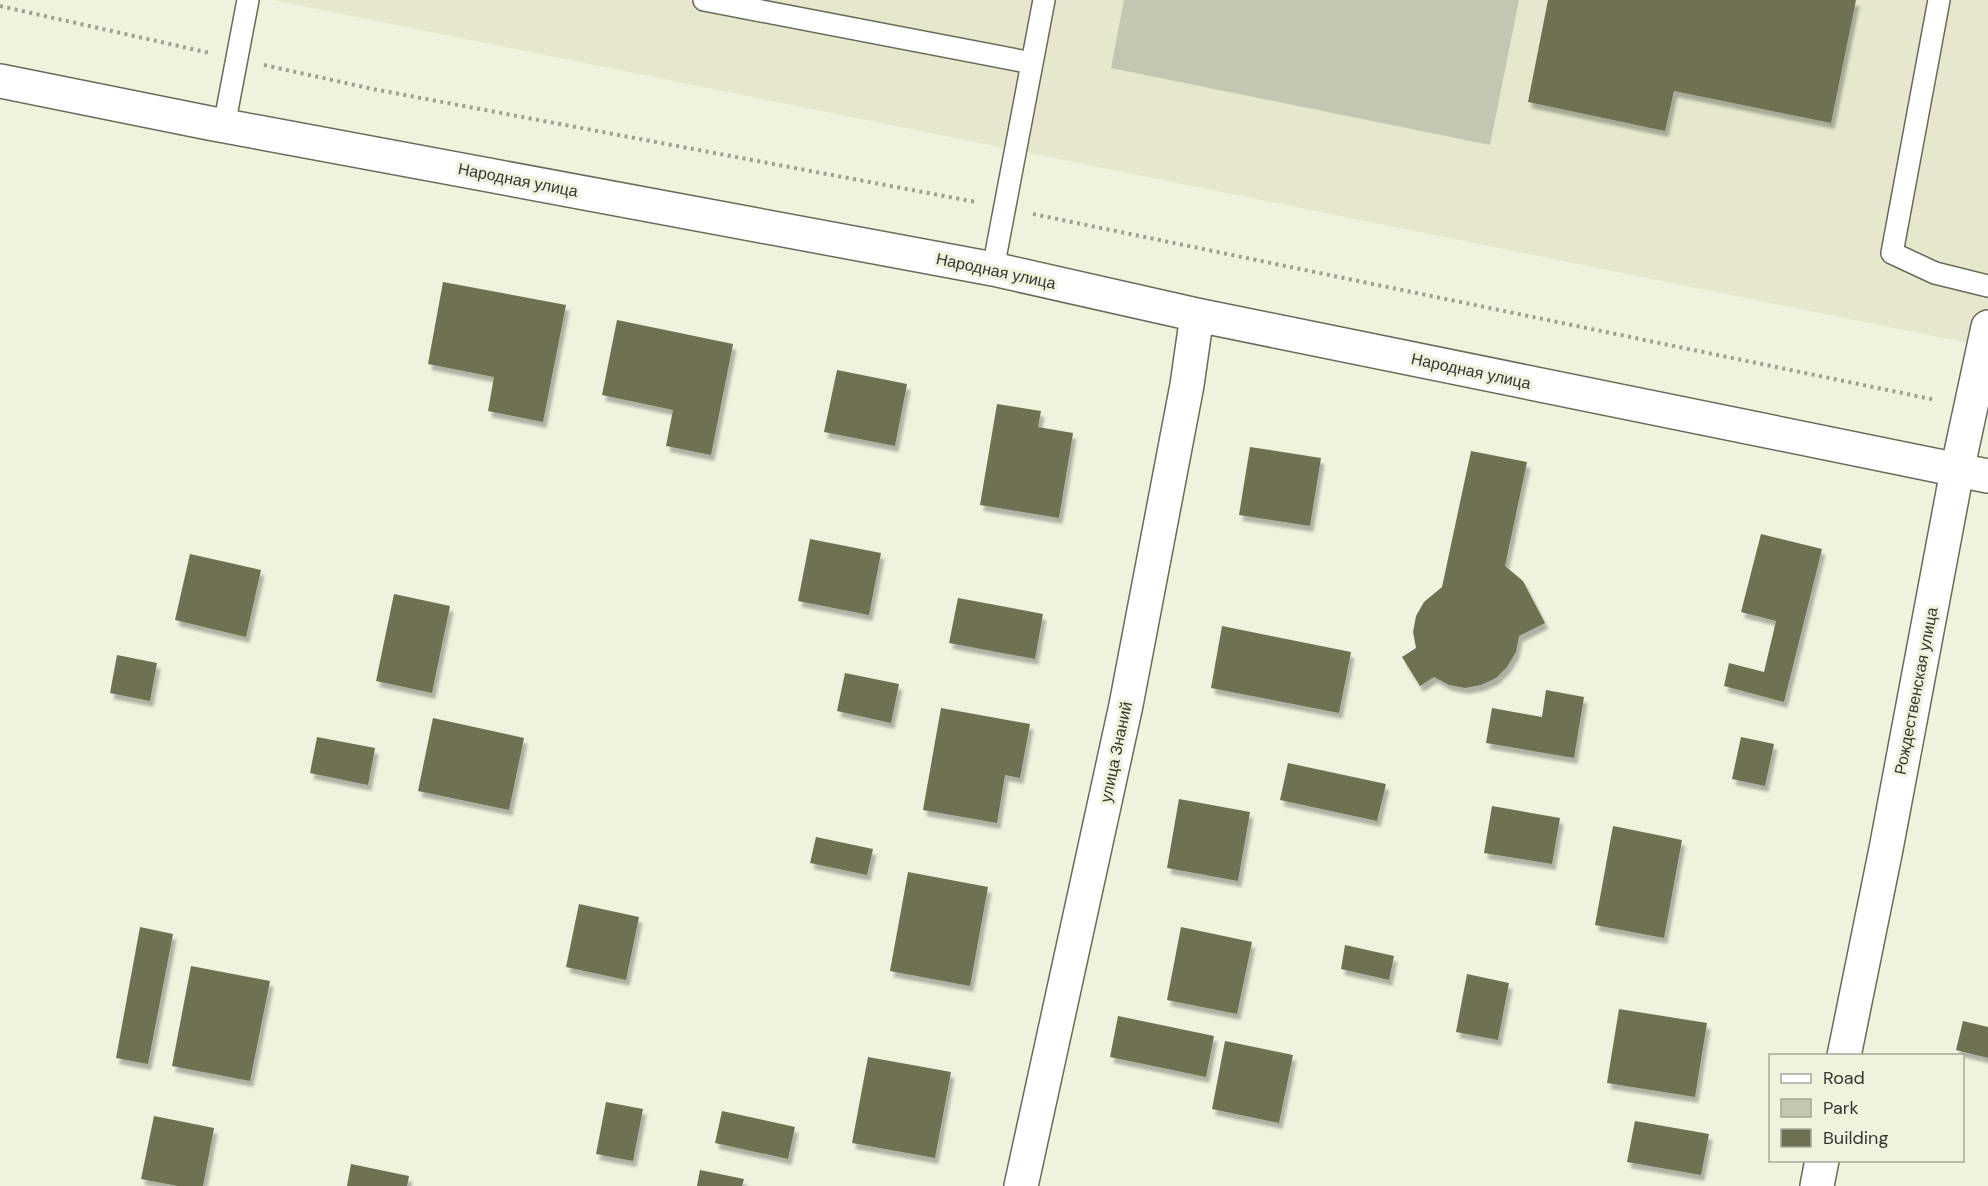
<svg xmlns="http://www.w3.org/2000/svg" width="1988" height="1186" viewBox="0 0 1988 1186" font-family="'DM Sans',sans-serif">
  <style>
    .built { fill: #e6e7cc }
    .green { fill: #c5c6b2 }
    .building { fill: #6f7053; filter: url(#shadow) }
    .lines { fill: none; stroke-linecap: round; stroke-linejoin: round }
    .service-casing { stroke: #696a59; stroke-width: 24 }
    .minor-casing { stroke: #696a59; stroke-width: 36 }
    .path { stroke: #9f9f91; stroke-width: 4; stroke-dasharray: 3 4.5; stroke-linecap: butt }
    .service { stroke: #fff; stroke-width: 21 }
    .minor { stroke: #fff; stroke-width: 33 }
    .labels { text-anchor: middle; dominant-baseline: central; stroke-width: 6; stroke-linejoin: round; paint-order: stroke }
    .street-label { font-size: 16px; fill: #373730; stroke: #f1f2de }
  </style>
  <defs>
    <filter id="shadow"><feDropShadow dx="3.5" dy="6" stdDeviation="1.5" flood-color="#0004"/></filter>
  </defs>
  <rect width="100%" height="100%" fill="#f1f2de"/>
  <path class="built" d="M 273,0 L 1988,0 L 1988,347 Z"/>
  <path class="green" d="M 1124,0 L 1519,0 L 1490,145 L 1111,68 Z"/>
  <path class="building" d="M 1548,0 L 1856,0 L 1831,123 L 1674,91 L 1665,131 L 1528,102 Z
    M 443,282 L 566,305 L 543,422 L 488,411 L 494,377 L 428,364 Z
    M 617,320 L 733,344 L 711,455 L 666,446 L 673,410 L 602,395 Z
    M 837,370 L 907,384 L 895,446 L 824,432 Z
    M 997,404 L 1041,411 L 1038,427 L 1073,433 L 1059,518 L 980,505 Z
    M 1250,447 L 1321,458 L 1310,526 L 1239,515 Z
    M 1471,451 L 1527,462 L 1505,566 L 1523,581 L 1545,623 L 1519,636 L 1516,652 L 1507,667 L 1496,678 L 1481,685 L 1465,688 L 1449,685 L 1434,677 L 1420,686 L 1402,657 L 1416,648 L 1413,632 L 1416,616 L 1424,602 L 1442,587 Z
    M 1761,534 L 1822,549 L 1784,702 L 1724,686 L 1729,663 L 1764,672 L 1776,621 L 1741,612 Z
    M 810,539 L 881,553 L 869,615 L 798,601 Z
    M 190,554 L 261,570 L 246,637 L 175,620 Z
    M 394,594 L 450,606 L 432,693 L 376,681 Z
    M 958,598 L 1043,614 L 1035,659 L 949,643 Z
    M 1222,626 L 1351,652 L 1339,713 L 1211,688 Z
    M 117,655 L 157,663 L 150,701 L 110,693 Z
    M 845,673 L 899,684 L 891,723 L 837,711 Z
    M 1546,690 L 1584,697 L 1574,758 L 1486,743 L 1492,708 L 1542,717 Z
    M 941,708 L 1030,724 L 1020,778 L 1005,775 L 997,823 L 923,810 Z
    M 433,718 L 524,738 L 509,810 L 418,791 Z
    M 317,737 L 375,748 L 368,785 L 310,773 Z
    M 1741,737 L 1774,744 L 1765,786 L 1732,779 Z
    M 1288,763 L 1386,784 L 1377,821 L 1280,800 Z
    M 1179,799 L 1250,812 L 1238,881 L 1167,868 Z
    M 1492,806 L 1560,818 L 1552,864 L 1484,853 Z
    M 1613,826 L 1682,840 L 1664,938 L 1595,925 Z
    M 816,837 L 873,849 L 867,875 L 810,863 Z
    M 908,872 L 988,887 L 970,986 L 890,971 Z
    M 579,904 L 639,917 L 626,980 L 566,967 Z
    M 140,927 L 173,934 L 148,1064 L 116,1058 Z
    M 1181,927 L 1252,942 L 1237,1014 L 1167,1000 Z
    M 1345,945 L 1394,956 L 1389,980 L 1341,969 Z
    M 191,966 L 270,981 L 250,1081 L 172,1066 Z
    M 1467,974 L 1509,983 L 1498,1040 L 1456,1032 Z
    M 1619,1009 L 1707,1023 L 1695,1097 L 1607,1083 Z
    M 1118,1016 L 1214,1036 L 1206,1077 L 1110,1057 Z
    M 1963,1021 L 1988,1027 L 1988,1058 L 1956,1050 Z
    M 1225,1041 L 1293,1055 L 1279,1123 L 1212,1109 Z
    M 868,1057 L 951,1072 L 935,1158 L 852,1143 Z
    M 606,1102 L 643,1109 L 633,1161 L 596,1154 Z
    M 722,1111 L 795,1127 L 788,1159 L 715,1143 Z
    M 154,1116 L 214,1128 L 203,1186 L 178,1186 L 141,1179 Z
    M 1635,1121 L 1709,1134 L 1701,1175 L 1627,1162 Z
    M 351,1164 L 409,1176 L 407,1186 L 347,1186 Z
    M 700,1170 L 744,1179 L 742,1186 L 697,1186 Z"/>
  <g class="lines">
    <defs>
      <path id="service" d="M 704,0 L 1032,63
        M 1939,0 L 1892,253 L 1935,273 L 1988,286
        M 224,126 L 248,0
        M 993,269 L 1044,0"/>
      <path id="minor" d="M 0,81 L 209,123 L 993,269 L 1197,315 L 1988,476
        M 1844,1056 L 1886,849 L 1957,471 L 1988,327
        M 1021,1186 L 1126,705 L 1187,385 L 1197,315
        M 1817,1186 L 1822,1160"/>
    </defs>
    <use href="#service" class="service-casing"/>
    <use href="#minor" class="minor-casing"/>
    <path class="path" d="M 0,6 L 210,53
      M 264,65 L 373,89 L 976,202
      M 1033,214 L 1936,400"/>
    <use href="#service" class="service"/>
    <use href="#minor" class="minor"/>
  </g>
  <g class="labels">
    <g class="street-label">
      <text transform="translate(518 180) rotate(11)">Народная улица</text>
      <text transform="translate(996 271) rotate(12)">Народная улица</text>
      <text transform="translate(1471 371) rotate(12)">Народная улица</text>
      <text transform="translate(1916 691) rotate(-79)">Рождественская улица</text>
      <text transform="translate(1116 752) rotate(-78)">улица Знаний</text>
    </g>
  </g>
  <rect x="1769" y="1054" width="195" height="108" fill="#f1f2de" stroke="#a7a798" stroke-width="1.5"/>
  <rect x="1781" y="1074" width="30" height="9" fill="#ffffff" stroke="#a7a798" stroke-width="1.5"/>
  <text x="1823" y="1084" font-size="18" fill="#373730">Road</text>
  <rect x="1781" y="1099" width="30" height="18" fill="#c5c6b2" stroke="#a7a798" stroke-width="1.5"/>
  <text x="1823" y="1114" font-size="18" fill="#373730">Park</text>
  <rect x="1781" y="1129" width="30" height="18" fill="#6f7053" stroke="#a7a798" stroke-width="1.5"/>
  <text x="1823" y="1144" font-size="18" fill="#373730">Building</text>
</svg>
